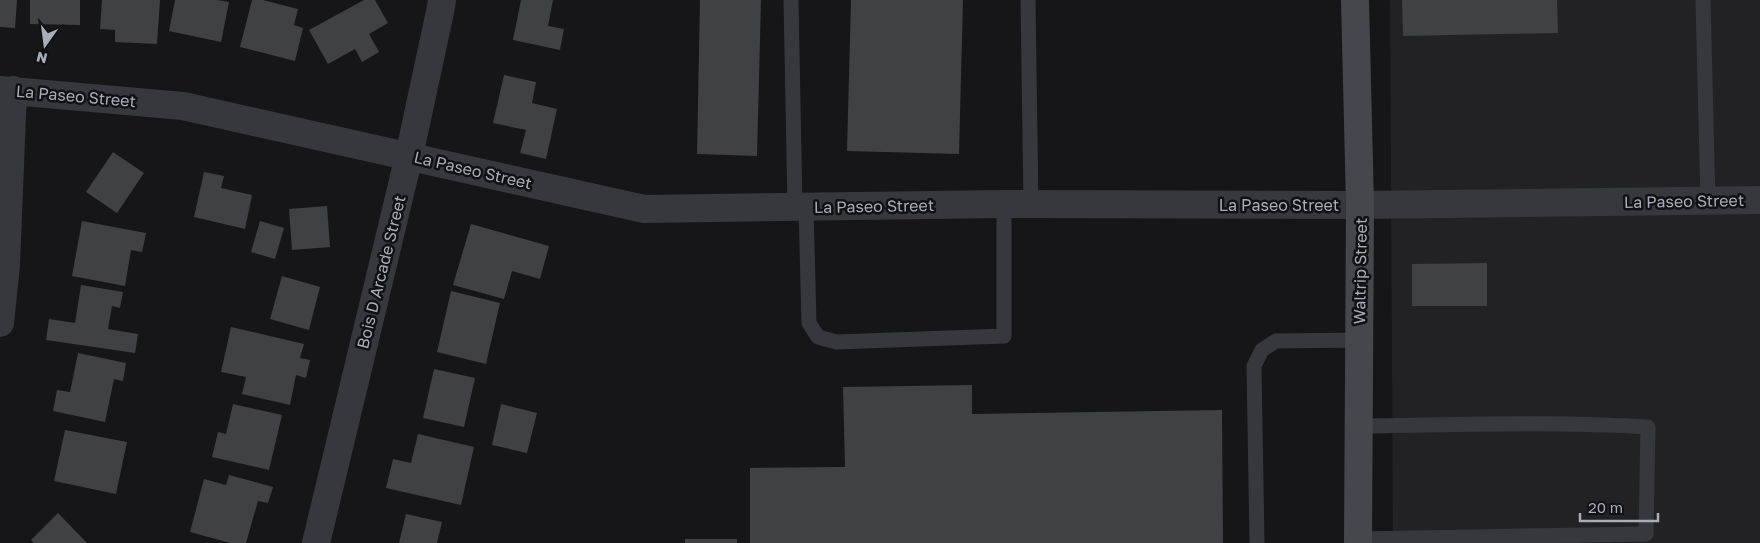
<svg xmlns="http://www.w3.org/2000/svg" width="1760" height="543" viewBox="0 0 1760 543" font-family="'Golos Text',sans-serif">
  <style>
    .built { fill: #222225 }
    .building { fill: #404145 }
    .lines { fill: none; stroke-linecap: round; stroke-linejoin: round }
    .lane { stroke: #37383d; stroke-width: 15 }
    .street { stroke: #37383d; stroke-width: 28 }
    .secondary { stroke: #45474d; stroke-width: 28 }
    .labels { text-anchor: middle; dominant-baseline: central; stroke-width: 5; stroke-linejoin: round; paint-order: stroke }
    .street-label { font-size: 16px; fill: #a8adb8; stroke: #111113 }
  </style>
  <rect width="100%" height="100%" fill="#161618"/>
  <path class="built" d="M 1390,0 L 1760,0 L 1760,543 L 1393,543 Z"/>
  <path class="building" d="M 0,0 L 17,0 L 15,28 L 0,27 Z
    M 30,0 L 80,0 L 80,25 L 30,24 Z
    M 102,0 L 160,0 L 157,44 L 115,42 L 115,30 L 100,29 Z
    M 175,0 L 217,0 L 229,2 L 221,42 L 169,31 Z
    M 252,0 L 263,0 L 298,9 L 294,25 L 303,28 L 295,61 L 240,47 Z
    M 364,0 L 375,0 L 388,23 L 369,34 L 379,52 L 362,62 L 355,49 L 328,64 L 309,30 Z
    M 521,0 L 553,0 L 548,26 L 564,29 L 560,50 L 513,40 Z
    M 700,0 L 761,0 L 757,156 L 697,154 Z
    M 851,0 L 963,0 L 959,154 L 847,151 Z
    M 1402,0 L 1557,0 L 1558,33 L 1403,36 Z
    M 504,75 L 536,82 L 532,103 L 557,109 L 546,159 L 520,153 L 526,130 L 493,123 Z
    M 113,152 L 144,173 L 117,213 L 86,192 Z
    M 204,172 L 224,176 L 221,188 L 252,195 L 245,229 L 194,217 Z
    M 327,206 L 330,247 L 292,250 L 289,209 Z
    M 82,221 L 146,233 L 142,252 L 131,250 L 125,286 L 72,276 Z
    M 260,221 L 284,228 L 275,259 L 251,252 Z
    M 471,224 L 549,246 L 540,279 L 512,271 L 504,299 L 453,285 Z
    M 1487,263 L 1487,306 L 1412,306 L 1412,264 Z
    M 282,276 L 320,287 L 309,330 L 270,319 Z
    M 81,285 L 123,292 L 120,308 L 112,306 L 108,329 L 138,334 L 135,353 L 46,340 L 49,319 L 75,323 Z
    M 451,291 L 500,303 L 486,364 L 437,352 Z
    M 231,327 L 304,344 L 300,358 L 310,360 L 306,378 L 296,375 L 290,405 L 242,394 L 246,377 L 221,372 Z
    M 78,353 L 126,363 L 123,381 L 114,379 L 105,422 L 53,411 L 57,390 L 70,392 Z
    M 434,369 L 475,378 L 464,427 L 423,418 Z
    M 972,385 L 972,414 L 1222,410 L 1223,543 L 750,543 L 750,468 L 845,467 L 843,387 Z
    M 233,404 L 282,415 L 269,470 L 212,457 L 218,432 L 226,434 Z
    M 501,404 L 537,413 L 527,453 L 492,445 Z
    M 65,430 L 127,442 L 116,494 L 54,481 Z
    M 418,434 L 474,447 L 461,505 L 386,488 L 393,459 L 411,463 Z
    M 229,475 L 273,487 L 268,503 L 258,501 L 246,543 L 230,543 L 190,532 L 204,479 L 226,485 Z
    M 58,513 L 87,543 L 34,543 L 31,540 Z
    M 406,514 L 442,522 L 437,543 L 399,543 Z
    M 685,539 L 737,539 L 737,543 L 685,543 Z"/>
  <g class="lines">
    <path class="lane" d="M 791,0 L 795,207
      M 1028,0 L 1031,205
      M 1703,0 L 1708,201
      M 806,207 L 809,323 L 818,337 L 837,342 L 1004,336 L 1004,204
      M 1358,539 L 1646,534 L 1648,427 C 1552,421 1455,425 1358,426
      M 1257,543 L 1254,366 L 1262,350 L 1276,341 L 1359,340"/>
    <path class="street" d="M 0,90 L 183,106 L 644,209 L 1004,204 L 1360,205 L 1760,200
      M 0,323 L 6,265 L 13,90
      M 316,543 L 409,156 L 440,12 L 442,0"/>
    <path class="secondary" d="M 1355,0 L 1360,205 L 1358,543"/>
  </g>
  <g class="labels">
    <g class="street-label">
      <text transform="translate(76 96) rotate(5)">La Paseo Street</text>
      <text transform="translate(473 170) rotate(13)">La Paseo Street</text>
      <text transform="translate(1684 201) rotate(-1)">La Paseo Street</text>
      <text x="1279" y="205">La Paseo Street</text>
      <text transform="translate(874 206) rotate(-1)">La Paseo Street</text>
      <text transform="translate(1360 271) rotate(-89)">Waltrip Street</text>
      <text transform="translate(381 272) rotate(-76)">Bois D Arcade Street</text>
    </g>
  </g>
  <g transform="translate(45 45) rotate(194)" stroke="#111113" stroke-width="4" paint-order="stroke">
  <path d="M0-4L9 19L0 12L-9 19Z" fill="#a8adb8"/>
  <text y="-8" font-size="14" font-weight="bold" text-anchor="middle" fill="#a8adb8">N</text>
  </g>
  <path d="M1580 513v8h78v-8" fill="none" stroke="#a8adb8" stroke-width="2.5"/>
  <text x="1588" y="513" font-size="15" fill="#a8adb8" stroke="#111113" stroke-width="4" paint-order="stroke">20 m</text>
</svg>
